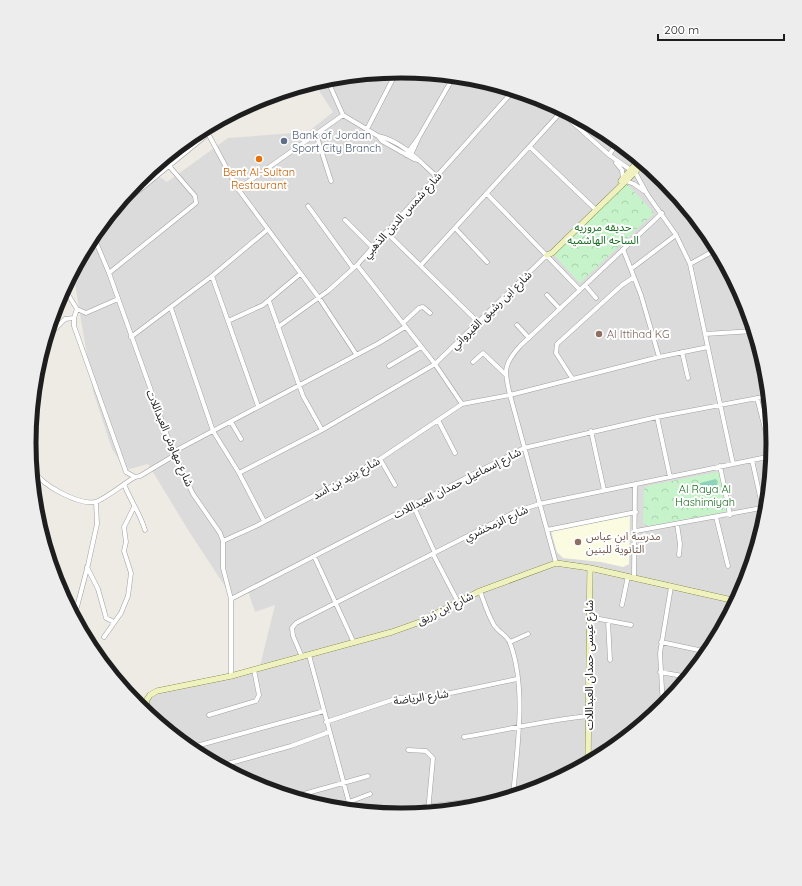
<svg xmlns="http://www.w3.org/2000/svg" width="802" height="886" viewBox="0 0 802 886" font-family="Quicksand,'Noto Sans Arabic',sans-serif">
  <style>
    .residential { fill: #dcdbdb }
    .education { fill: #fbfbe1 }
    .park { fill: url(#park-crowns) }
    .pitch { fill: #8dd3b9 }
    .parking { fill: #dedede }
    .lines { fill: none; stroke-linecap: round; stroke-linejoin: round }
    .street-casing { stroke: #9f9f9f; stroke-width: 5 }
    .secondary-casing { stroke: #5e6812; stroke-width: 6 }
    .street { stroke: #fff; stroke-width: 4 }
    .secondary { stroke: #eff2bf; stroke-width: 5.5 }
    .service-dot { fill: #5c6f8a; stroke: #fff; stroke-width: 1.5 }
    .food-dot { fill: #e8710a; stroke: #fff; stroke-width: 1.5 }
    .education-dot { fill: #8d6e63; stroke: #fff; stroke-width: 1.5 }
    .labels { text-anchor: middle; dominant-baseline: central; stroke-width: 4; stroke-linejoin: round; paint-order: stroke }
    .service-label { font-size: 11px; fill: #4e5e75; stroke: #fff; text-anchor: start }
    .food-label { font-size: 11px; fill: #c56008; stroke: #fff }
    .street-label { font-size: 11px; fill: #1e1e1e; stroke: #fff }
    .park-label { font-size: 11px; fill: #196f21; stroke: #fff }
    .education-label { font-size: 11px; fill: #785e54; stroke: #fff; text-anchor: start }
    .rim { fill: none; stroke: #1e1e1e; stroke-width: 5 }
  </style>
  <defs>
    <pattern id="park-crowns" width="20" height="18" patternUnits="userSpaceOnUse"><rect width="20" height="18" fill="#c7f3cb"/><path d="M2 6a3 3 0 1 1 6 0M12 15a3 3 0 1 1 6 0" fill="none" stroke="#aad0ae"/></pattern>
  </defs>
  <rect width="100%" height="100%" fill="#eeebe5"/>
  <path class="residential" d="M 401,71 L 474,78 L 544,99 L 608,134 L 664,180 L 710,237 L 745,301 L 766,371 L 773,443 L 766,516 L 745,586 L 710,650 L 664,706 L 607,752 L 543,787 L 473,808 L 401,815 L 328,808 L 258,787 L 194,752 L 146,713 L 143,702 L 148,695 L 260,666 L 275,605 L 255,612 L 248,591 L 234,600 L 190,533 L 148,464 L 126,470 L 112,449 L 93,391 L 73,272 L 92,236 L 138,180 L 150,170 L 167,182 L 228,138 L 308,132 L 333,112 L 314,83 L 329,78 Z"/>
  <path class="education" d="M 630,516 L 629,564 L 623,567 L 601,562 L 563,558 L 557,552 L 551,531 Z"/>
  <path class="park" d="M 627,184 L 654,213 L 580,283 L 553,254 Z
    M 722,471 L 730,511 L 649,526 L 645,525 L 643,521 L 644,489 L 647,486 Z"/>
  <path class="pitch" d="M 716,479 L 719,490 L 702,494 L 700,483 Z"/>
  <path class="parking" d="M 769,479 L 767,502 L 762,503 L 757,481 Z"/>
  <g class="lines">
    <defs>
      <path id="street" d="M 327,79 L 343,115 L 378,136 L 382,141 L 414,159 L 418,160
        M 552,104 L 609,155 L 631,170
        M 205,128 L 238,189 L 319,298 L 356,354
        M 367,129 L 397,71
        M 316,134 L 331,181
        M 378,136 C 402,141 419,161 436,176
        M 530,147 L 594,208
        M 406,155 L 419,137 L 454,76
        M 411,155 L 419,137
        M 609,155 L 618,142
        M 616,163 L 622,170 L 623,179
        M 635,172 L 647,194 L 676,235 L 690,264 L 733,464
        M 626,181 L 634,184 L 644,191
        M 238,189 L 343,115
        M 487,194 L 580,290
        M 308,206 L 353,268
        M 110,214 L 208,134
        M 345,220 L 372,247
        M 455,228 L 487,262
        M 386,232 L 478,322
        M 93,235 L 109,273 L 173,452 L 193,494 L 220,533 L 223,541 L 223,568 L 231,599 L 231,676
        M 623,249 L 641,295 L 659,357
        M 690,264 L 717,249
        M 357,265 L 435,364 L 462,404
        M 421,265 L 561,112
        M 631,269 L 676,235
        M 109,273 L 196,203 L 195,196 L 170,167
        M 212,276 L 258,406
        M 585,285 L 596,298
        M 64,288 L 77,309 L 86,313 L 118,299
        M 547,295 L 560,309
        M 269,301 L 303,396 L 322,430
        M 171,308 L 213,431 L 239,473 L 264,521
        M 77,309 L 74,318 L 74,326 L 126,472 L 135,477 L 140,476 L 175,455
        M 228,321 L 263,305 L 300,274
        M 403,323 L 419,308 L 423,307 L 430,313
        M 517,325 L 529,338
        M 278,327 L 328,291 L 357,265 L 514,90
        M 54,330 L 65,319 L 74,318
        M 705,334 L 754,331
        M 131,337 L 212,276 L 267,230
        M 682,352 L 688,378
        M 473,362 L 483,353 L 505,374
        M 389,366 L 421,347
        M 572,378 L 556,353 L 557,344 L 622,285 L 634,277
        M 757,398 L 772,456
        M 657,417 L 670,477
        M 438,420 L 455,453
        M 231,422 L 241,439
        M 591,431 L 604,490
        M 173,452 L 379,343 L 405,327
        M 380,459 L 395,485
        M 752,460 L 765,519
        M 720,466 L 730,515
        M 35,472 C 43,486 79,505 95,502 C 104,500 126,482 135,477
        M 239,473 L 322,430 L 435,364 L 547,255
        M 124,484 C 130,500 140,513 145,530
        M 413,505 L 435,553
        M 716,517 L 728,566
        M 677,524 L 680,544 L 679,555
        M 547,530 L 636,512
        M 636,531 L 767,507
        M 223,541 L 256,526 L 344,480 L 380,459 L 462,404 L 510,395 L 659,357 L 708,347
        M 433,554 L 458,602
        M 314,556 L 354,643
        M 556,563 L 510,395 C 504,371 503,365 520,346 L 662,213
        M 87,567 L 98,589 L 105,614 L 106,618 L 114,622
        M 634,578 L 635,484
        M 480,591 C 484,602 488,615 494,625 C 498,632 507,635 510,643 C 527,688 517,749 513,796
        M 231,599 L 524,448 L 657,417 L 768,396
        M 622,605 L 628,576
        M 72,613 L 77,607 L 88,565 L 97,524 L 96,502
        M 589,617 L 631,625
        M 608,621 L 610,660
        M 104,637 L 121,613 L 128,596 L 131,573 L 124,551 L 126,542 L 124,527 L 134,507
        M 510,642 L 528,634
        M 661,642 L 708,652
        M 309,655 L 351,810
        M 302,657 L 293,636 L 292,628 L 296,623 L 515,512 L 539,504 L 772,456
        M 660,672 L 688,677
        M 662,698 L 669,700
        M 663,707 L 660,653 L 671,587
        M 209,715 L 256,701 L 259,695 L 254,670
        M 326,722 L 398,698 L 441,695 L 517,679
        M 464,737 C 506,730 546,720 589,716
        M 198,747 L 201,756
        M 189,748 L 324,711
        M 408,750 L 426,751 L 433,758 L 428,812
        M 220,766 L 291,746 L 329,732
        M 293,797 L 368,776
        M 349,802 L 370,794
        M 392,814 L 425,807 L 513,796"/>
      <path id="secondary" d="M 621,181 L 639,160
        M 547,255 L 552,253 L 635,172 L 643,162
        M 149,715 L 146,701 L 150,695 L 157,691 L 231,676 L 392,632 L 420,622 L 480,591 L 556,563 L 590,568 L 736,601
        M 588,763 L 590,568"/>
    </defs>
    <use href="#street" class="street-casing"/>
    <use href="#secondary" class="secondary-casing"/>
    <use href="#street" class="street"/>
    <use href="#secondary" class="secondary"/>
  </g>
  <circle class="service-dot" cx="284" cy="141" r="4"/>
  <circle class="food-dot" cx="259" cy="159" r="4"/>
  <g class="education-dot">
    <circle cx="599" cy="334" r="4"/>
    <circle cx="578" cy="542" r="4"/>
  </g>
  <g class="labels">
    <g class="service-label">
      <text x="292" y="135">Bank of Jordan<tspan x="292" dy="13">Sport City Branch</tspan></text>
    </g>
    <g class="food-label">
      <text x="259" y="172">Bent Al-Sultan<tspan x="259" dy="13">Restaurant</tspan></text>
    </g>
    <g class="street-label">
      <text transform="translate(402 215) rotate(-48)">شارع شمس الدين الذهبي</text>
      <text transform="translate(491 310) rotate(-44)">شارع ابن رشيق القيرواني</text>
      <text transform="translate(170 438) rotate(67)">شارع مهاوش العبداللات</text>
      <text transform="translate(346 478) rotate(-29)">شارع يزيد بن أسد</text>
      <text transform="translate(457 483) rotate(-27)">شارع إسماعيل حمدان العبداللات</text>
      <text transform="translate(496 523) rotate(-25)">شارع الزمخشري</text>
      <text transform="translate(445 608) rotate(-26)">شارع ابن زريق</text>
      <text transform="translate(589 665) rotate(-90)">شارع عيسى حمدان العبداللات</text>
      <text transform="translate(421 697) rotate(-8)">شارع الرياضة</text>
    </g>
    <g class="park-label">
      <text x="603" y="227">حديقه مروريه<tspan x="603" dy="13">الساحه الهاشميه</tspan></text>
      <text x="705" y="489">Al Raya Al<tspan x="705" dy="13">Hashimiyah</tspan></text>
    </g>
    <g class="education-label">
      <text x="607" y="334">Al Ittihad KG</text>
      <text x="586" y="536">مدرسة ابن عباس<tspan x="586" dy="13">الثانوية للبنين</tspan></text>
    </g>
  </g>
  <path d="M0 0H802V886H0ZM36 443a365 365 0 1 1 730 0a365 365 0 1 1-730 0Z" fill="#ededed" fill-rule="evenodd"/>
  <path class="rim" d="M36 443a365 365 0 1 1 730 0a365 365 0 1 1-730 0Z"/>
  <path d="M658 34v6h126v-6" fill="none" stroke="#1e1e1e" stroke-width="2"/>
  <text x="664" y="34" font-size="12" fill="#1e1e1e" stroke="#ffffff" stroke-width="3" paint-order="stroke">200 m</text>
</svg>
